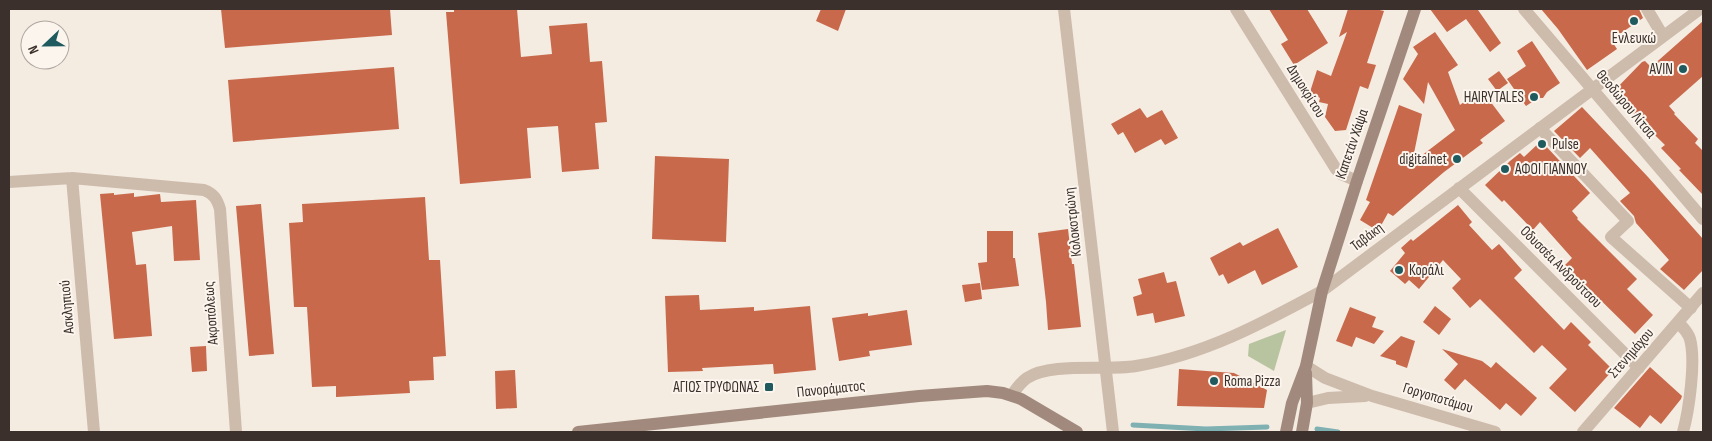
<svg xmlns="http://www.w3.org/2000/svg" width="1712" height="441" viewBox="0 0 1712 441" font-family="'Sofia Sans Condensed',sans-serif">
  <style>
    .green { fill: #b8c4a0 }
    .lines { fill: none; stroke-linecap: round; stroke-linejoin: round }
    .stream { stroke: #7fb0b2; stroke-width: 5 }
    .building { fill: #c8694b }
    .pedestrian { stroke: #cdbbac; stroke-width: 12 }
    .minor { stroke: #cdbbac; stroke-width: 12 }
    .secondary { stroke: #a18a7d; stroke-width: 12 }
    .poi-dot { fill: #1f5a5e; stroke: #fbf5ee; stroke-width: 2 }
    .labels { text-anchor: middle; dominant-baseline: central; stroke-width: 4; stroke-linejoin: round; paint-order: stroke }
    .poi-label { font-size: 15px; fill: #3b302b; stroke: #fbf5ee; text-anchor: end }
    .street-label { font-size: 15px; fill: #3b302b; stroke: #fbf5ee }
  </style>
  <rect width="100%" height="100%" fill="#f4ebe1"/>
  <path class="green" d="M 1286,330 L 1274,371 L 1248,356 L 1249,344 Z"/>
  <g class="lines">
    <path class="stream" d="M 1133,425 L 1206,429 L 1267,427
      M 1317,429 L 1338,432"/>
  </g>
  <path class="building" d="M 221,9 L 390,9 L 392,35 L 225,48 Z
    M 454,9 L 517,9 L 521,57 L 552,54 L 549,26 L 587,23 L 590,62 L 602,61 L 607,122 L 595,123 L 599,169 L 562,172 L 558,126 L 527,128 L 531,178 L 460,184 L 446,12 L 454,12 Z
    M 821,9 L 846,9 L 838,31 L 816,21 Z
    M 1269,9 L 1307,9 L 1328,43 L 1294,65 L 1281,44 L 1288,40 Z
    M 1348,9 L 1375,9 L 1384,11 L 1367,63 L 1376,65 L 1368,89 L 1360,86 L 1346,130 L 1335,131 L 1325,117 L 1328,104 L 1319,102 L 1320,98 L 1310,92 L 1317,70 L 1331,76 L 1347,32 L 1339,37 Z
    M 1430,9 L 1480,9 L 1478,10 L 1501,43 L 1490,52 L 1466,19 L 1447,32 Z
    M 1541,9 L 1639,9 L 1643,18 L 1611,40 L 1617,49 L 1587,70 L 1558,29 Z
    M 1703,21 L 1703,76 L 1669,106 L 1675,113 L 1674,114 L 1698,139 L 1695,143 L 1703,151 L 1703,195 L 1679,170 L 1681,169 L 1661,148 L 1665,145 L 1612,93 L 1642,62 L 1645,61 L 1651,67 Z
    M 1435,32 L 1458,65 L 1448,72 L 1460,105 L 1481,89 L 1505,121 L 1480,140 L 1483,143 L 1444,172 L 1393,216 L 1388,213 L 1378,231 L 1360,220 L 1370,202 L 1366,200 L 1399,105 L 1422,114 L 1412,163 L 1455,130 L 1428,82 L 1424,104 L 1403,79 L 1418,54 L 1413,47 Z
    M 1532,41 L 1560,83 L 1547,92 L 1543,98 L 1538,98 L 1526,106 L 1507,79 L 1526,66 L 1517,51 Z
    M 394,67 L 399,129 L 233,142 L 228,80 Z
    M 1499,71 L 1508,83 L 1497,91 L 1488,79 Z
    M 1582,107 L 1648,177 L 1703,239 L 1703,270 L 1684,290 L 1660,269 L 1669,260 L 1636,223 L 1634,216 L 1620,201 L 1630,193 L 1590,148 L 1580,158 L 1554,131 Z
    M 1140,108 L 1147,118 L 1162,110 L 1178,138 L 1165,145 L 1161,139 L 1135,153 L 1123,132 L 1118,135 L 1111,124 Z
    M 1541,141 L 1590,193 L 1572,211 L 1578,218 L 1577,219 L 1637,279 L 1627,289 L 1653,315 L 1635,334 L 1565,265 L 1572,258 L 1540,222 L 1533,230 L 1504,200 L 1502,202 L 1485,185 L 1510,161 L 1520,153 L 1524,157 Z
    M 655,156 L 729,159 L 726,242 L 652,239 Z
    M 114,193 L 114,195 L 134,193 L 134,197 L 160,194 L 161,202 L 196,200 L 200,260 L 174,261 L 172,226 L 132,232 L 136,265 L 146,264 L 152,336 L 114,339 L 100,194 Z
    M 425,197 L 429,260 L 440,260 L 446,356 L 433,357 L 434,380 L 409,381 L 410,393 L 336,397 L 336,386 L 312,387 L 307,307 L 294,307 L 289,223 L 303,222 L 302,204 Z
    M 261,204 L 274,354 L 249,356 L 236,206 Z
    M 1458,205 L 1472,222 L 1469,225 L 1492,250 L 1499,244 L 1522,270 L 1514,278 L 1564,330 L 1571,322 L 1591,342 L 1588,345 L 1613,370 L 1575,412 L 1549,388 L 1567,369 L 1542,345 L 1534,353 L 1480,299 L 1470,308 L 1452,288 L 1461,279 L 1443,260 L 1419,289 L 1409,280 L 1405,284 L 1390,271 L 1405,253 L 1401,248 L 1411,239 L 1413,241 Z
    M 1278,228 L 1298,267 L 1262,285 L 1255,270 L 1228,284 L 1223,274 L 1219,276 L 1210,258 L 1240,242 L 1243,246 Z
    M 1068,229 L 1072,264 L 1074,264 L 1081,327 L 1048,330 L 1046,302 L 1038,233 Z
    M 987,231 L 1013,231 L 1013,258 L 1015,258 L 1019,286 L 982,290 L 978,263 L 987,262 Z
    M 1164,272 L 1167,283 L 1176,281 L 1185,316 L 1155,323 L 1153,313 L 1137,316 L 1133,297 L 1142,294 L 1138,279 Z
    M 980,283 L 982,299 L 965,302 L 962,285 Z
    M 699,295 L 700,310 L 754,307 L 754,311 L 810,306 L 816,370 L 774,374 L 773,364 L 702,368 L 703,371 L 668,372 L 665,296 Z
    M 1435,306 L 1451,319 L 1439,335 L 1423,322 Z
    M 1350,307 L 1376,317 L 1372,327 L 1384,331 L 1374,344 L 1356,337 L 1352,347 L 1336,341 Z
    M 907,310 L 912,345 L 869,351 L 870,356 L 839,361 L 832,318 L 868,313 L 868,316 Z
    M 1401,336 L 1415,341 L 1407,368 L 1396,364 L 1396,361 L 1380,356 Z
    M 206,346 L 207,371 L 192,372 L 190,347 Z
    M 1442,349 L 1482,361 L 1491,368 L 1496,362 L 1537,398 L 1521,416 L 1506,403 L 1500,410 L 1465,379 L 1455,390 L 1444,380 L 1458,364 Z
    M 1650,367 L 1682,396 L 1681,399 L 1661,424 L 1650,415 L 1640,428 L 1614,408 Z
    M 1179,369 L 1234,373 L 1267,390 L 1264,408 L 1177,406 Z
    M 515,370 L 517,408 L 496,409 L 495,371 Z"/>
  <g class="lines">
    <path class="pedestrian" d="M 1540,128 L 1628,221 L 1611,237 L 1691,308"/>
    <path class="minor" d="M 1064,9 L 1113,432
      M 1236,9 L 1336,169 L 1341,174 L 1357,181
      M 1524,9 L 1703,219
      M 1647,9 L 1663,36
      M 72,178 L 94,432
      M 9,182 L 72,178 L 204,190 C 214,194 217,199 220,209 L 236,432
      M 1459,188 L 1639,368
      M 1679,323 C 1683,328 1688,332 1690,339 C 1696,361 1689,410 1683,432
      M 1306,366 L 1325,378 L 1372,396 L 1495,432
      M 1012,395 C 1016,389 1021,382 1027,378 C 1051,362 1106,371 1136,366 C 1204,355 1263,323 1322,291 L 1700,9
      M 1307,403 L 1328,398 L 1365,396
      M 1583,432 L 1703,293"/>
    <path class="secondary" d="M 578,432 L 919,396 L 987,391 L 1003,393 L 1021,399 L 1077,432
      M 1286,432 L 1292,403 L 1306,366 L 1322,291 L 1357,181 L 1415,9
      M 1302,432 L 1307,403 L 1306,373"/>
  </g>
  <g class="poi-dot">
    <circle cx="1634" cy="21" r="5"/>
    <circle cx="1683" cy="69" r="5"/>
    <circle cx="1534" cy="97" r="5"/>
    <circle cx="1542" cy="144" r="5"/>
    <circle cx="1457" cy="159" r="5"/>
    <circle cx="1505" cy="169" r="5"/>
    <circle cx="1399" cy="270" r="5"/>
    <circle cx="1214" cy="381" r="5"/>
    <rect x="764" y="382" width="10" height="10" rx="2.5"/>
  </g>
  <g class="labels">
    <g class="poi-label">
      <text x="1634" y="38" text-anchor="middle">Ενλευκώ</text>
      <text x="1673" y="69">AVIN</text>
      <text x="1524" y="97">HAIRYTALES</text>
      <text x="1552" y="144" text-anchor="start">Pulse</text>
      <text x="1447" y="159">digitalnet</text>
      <text x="1515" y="169" text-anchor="start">ΑΦΟΙ ΓΙΑΝΝΟΥ</text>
      <text x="1409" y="270" text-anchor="start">Κοράλι</text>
      <text x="1224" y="381" text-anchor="start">Roma Pizza</text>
      <text x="759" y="387">ΑΓΙΟΣ ΤΡΥΦΩΝΑΣ</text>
    </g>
    <g class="street-label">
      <text transform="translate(1306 91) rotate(58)">Δημοκρίτου</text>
      <text transform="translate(1626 104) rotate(50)">Θεοδώρου Λίτσα</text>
      <text transform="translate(1352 144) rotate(-71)">Καπετάν Χάψα</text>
      <text transform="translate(1073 222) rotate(-96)">Κολοκοτρώνη</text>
      <text transform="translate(1367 237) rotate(-37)">Ταβάκη</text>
      <text transform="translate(1561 267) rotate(45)">Οδυσσέα Ανδρούτσου</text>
      <text transform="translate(67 307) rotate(-95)">Ασκληπιού</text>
      <text transform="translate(211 313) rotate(-94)">Ακροπόλεως</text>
      <text transform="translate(1631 353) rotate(-49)">Στενημάχου</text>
      <text transform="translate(831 389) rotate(-6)">Πανοράματος</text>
      <text transform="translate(1438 398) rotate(17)">Γοργοποτάμου</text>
    </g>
  </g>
  <rect width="1712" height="441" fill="none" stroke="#3b302b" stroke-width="20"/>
  <g transform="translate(45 45) rotate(248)"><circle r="24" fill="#fbf5ee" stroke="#aea6a0"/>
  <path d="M0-4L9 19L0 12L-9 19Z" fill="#1f5a5e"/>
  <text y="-8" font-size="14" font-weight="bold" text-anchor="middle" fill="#3b302b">N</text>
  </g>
</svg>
